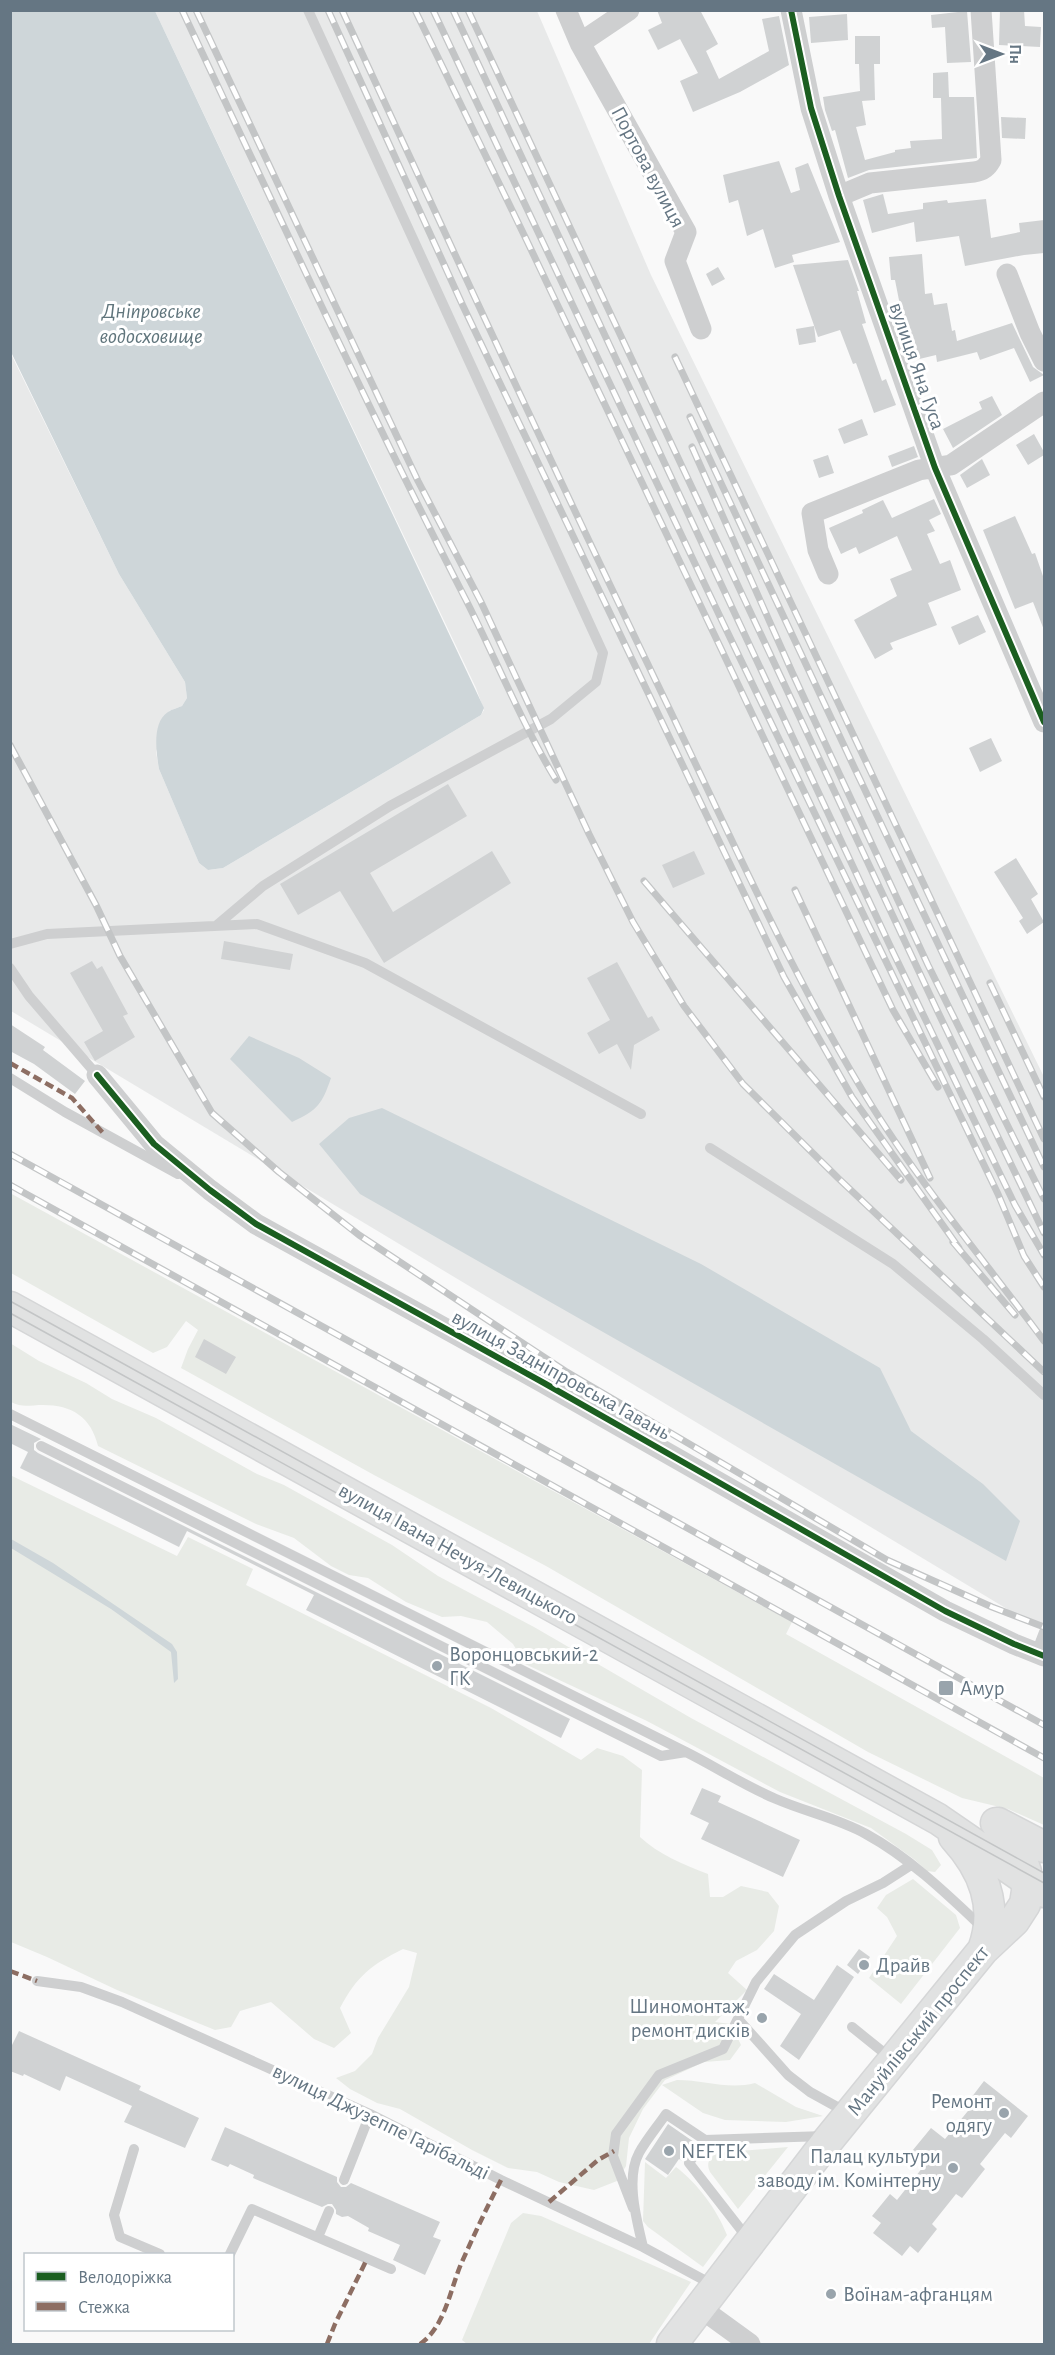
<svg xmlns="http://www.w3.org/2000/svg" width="1055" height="2355" viewBox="0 0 1055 2355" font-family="'Alegreya Sans',sans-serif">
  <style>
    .built { fill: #e8e9e9 }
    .green { fill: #e8ebe6 }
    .water { fill: #ced6d9 }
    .building { fill: #d0d2d3 }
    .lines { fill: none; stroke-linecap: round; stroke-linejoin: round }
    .secondary-casing { stroke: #d5d6d7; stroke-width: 33 }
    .lane { stroke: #cecfd0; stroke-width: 10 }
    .street { stroke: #cecfd0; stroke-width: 21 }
    .secondary { stroke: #e1e2e2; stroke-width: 30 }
    .tram { stroke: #c3c5c6; stroke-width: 1.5 }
    .rail-casing { stroke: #c3c5c6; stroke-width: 7 }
    .rail { stroke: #fff; stroke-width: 4.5; stroke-dasharray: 14; stroke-linecap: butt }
    .quiet { stroke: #8d6e63; stroke-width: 4.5; stroke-dasharray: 9 4.5; stroke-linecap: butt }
    .cycleway-casing { stroke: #fff; stroke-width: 10 }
    .cycleway { stroke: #1b5e20; stroke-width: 6 }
    .poi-dot { fill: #99a4ac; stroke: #fff; stroke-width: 2 }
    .labels { text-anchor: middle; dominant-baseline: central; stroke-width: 6; stroke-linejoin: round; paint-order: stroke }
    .street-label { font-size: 21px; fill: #657683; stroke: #fff }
    .poi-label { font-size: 21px; fill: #657683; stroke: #fff; text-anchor: start }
    .water-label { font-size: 22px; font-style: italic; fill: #60757c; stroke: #fff }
  </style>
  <rect width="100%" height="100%" fill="#f9f9f9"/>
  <path class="built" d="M 155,11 L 537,11 L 651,275 L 1044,1077 L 1044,1631 L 11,1011 L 10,352 L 119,574 L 185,682 L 187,698 L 182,706 L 169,711 L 156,752 L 159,769 L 199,863 L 208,870 L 223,868 L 481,715 L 484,710 L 476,688 Z"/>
  <path class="green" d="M 10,1193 L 792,1622 L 786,1634 L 1044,1778 L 1044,1825 L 1008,1809 L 962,1798 L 868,1752 L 546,1566 L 374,1475 L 181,1368 L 188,1349 L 198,1330 L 186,1321 L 167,1347 L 153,1353 L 11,1273 Z
    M 10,1343 L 39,1361 L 86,1383 L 112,1399 L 156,1418 L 257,1474 L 284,1485 L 392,1545 L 438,1576 L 534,1627 L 691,1718 L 906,1834 L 932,1850 L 941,1865 L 935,1872 L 927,1871 L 915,1860 L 871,1828 L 780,1792 L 647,1721 L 525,1664 L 513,1644 L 487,1622 L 461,1616 L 442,1617 L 406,1602 L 368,1578 L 349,1575 L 331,1566 L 294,1538 L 256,1524 L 98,1446 C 91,1417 72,1405 43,1405 C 30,1405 22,1408 11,1402 Z
    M 10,1475 L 177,1556 L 188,1537 L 253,1569 L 246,1585 L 491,1708 L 581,1760 L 597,1748 L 623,1756 L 642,1770 L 640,1837 C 658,1854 684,1865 708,1874 L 710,1897 L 723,1897 L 741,1886 L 768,1892 L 779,1906 L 774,1931 L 757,1950 L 736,1961 L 728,1973 L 747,1990 L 715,2022 L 731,2024 L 741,2045 L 730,2060 L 704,2062 L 665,2080 L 643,2109 L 629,2138 L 626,2166 L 617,2181 L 594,2190 L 559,2182 L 537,2172 L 508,2168 L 472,2150 L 400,2109 L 377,2103 L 350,2089 L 336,2078 L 355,2071 L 372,2054 L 378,2038 L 409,1987 L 417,1953 L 403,1949 C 371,1965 357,1976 340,2008 L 351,2033 L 334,2048 L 314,2039 L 271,2002 L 240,2011 L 231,2027 L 215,2030 L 117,1990 L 47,1957 L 11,1942 Z
    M 913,1879 L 956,1915 L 960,1928 L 901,2004 L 869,1978 L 897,1936 L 887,1917 L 877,1908 L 886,1895 Z
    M 677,2080 C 704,2080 729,2090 755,2083 L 796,2107 L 823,2116 L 786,2122 L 725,2120 L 703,2113 L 662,2085 Z
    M 788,2147 L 738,2209 L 710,2172 C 706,2163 709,2159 716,2153 Z
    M 645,2162 L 666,2178 L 676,2167 C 697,2183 717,2209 727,2235 L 703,2267 L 648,2227 L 643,2221 Z
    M 523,2213 L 541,2216 L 691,2282 L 649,2344 L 467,2344 L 462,2340 L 511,2223 Z"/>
  <path class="water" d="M 11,10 L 155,11 L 484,708 L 481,715 L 223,868 L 208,870 L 199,863 L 159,769 C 156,752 152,722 168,712 C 172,709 178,708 182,706 L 187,698 L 185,682 L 119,574 L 11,352 Z
    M 249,1036 L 299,1058 L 331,1078 C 322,1104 318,1110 292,1122 L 230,1059 Z
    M 382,1108 L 701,1264 L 880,1368 L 911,1431 L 983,1484 L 1020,1521 L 1006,1561 L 360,1194 L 319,1144 L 349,1118 Z
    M 11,1539 L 53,1563 L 172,1644 L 177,1652 L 178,1679 L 174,1683 L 171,1652 L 111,1609 L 11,1548 Z"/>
  <path class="building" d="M 657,10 L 700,10 L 718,44 L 706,51 L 719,79 L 769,51 L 762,19 L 779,16 L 789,65 L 740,92 L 693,112 L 680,81 L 698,73 L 680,39 L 658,50 L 648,30 L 662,23 Z
    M 1000,10 L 1024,10 L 1025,26 L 1041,27 L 1040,47 L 999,45 Z
    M 967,11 L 971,62 L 947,63 L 945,27 L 932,28 L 931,15 Z
    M 847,14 L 848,40 L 811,43 L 809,17 Z
    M 855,36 L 880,36 L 880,64 L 874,64 L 875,100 L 862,101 L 866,125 L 856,127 L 865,160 L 895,152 L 895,150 L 911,148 L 910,141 L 942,139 L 941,98 L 933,98 L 933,73 L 948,72 L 949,97 L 974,97 L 977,158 L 869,170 L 848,178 L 835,130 L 832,131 L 825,110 L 823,97 L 860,91 L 859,64 L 855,64 Z
    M 1001,117 L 1026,118 L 1025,139 L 1002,138 Z
    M 779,161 L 791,193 L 800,190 L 795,168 L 808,163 L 840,242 L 792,255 L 794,262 L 775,268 L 763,229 L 747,236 L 738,200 L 729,203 L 723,175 Z
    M 883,194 L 888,214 L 923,209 L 923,203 L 947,200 L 948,203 L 986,199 L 991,238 L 1020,232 L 1019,223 L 1044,220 L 1044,253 L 1024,255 L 965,266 L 959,236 L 916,242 L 914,222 L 872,233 L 863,200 Z
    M 922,254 L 925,294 L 932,293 L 934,305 L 947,303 L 952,331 L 955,330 L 957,341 L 1012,323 L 1033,367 L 1044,375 L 1030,382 L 1014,348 L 980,360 L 977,352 L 937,362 L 936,355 L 911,361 L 895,280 L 891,280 L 889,257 Z
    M 848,260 L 859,291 L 857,291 L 866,323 L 862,324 L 882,381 L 886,379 L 896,405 L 874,413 L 856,363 L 853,364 L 840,330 L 818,337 L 793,265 Z
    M 718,267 L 725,279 L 712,286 L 706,274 Z
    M 814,326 L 816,342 L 799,345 L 796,329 Z
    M 992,396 L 1002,415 L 953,448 L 943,429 L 982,409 L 979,402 Z
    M 862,419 L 868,435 L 844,444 L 838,429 Z
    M 1034,434 L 1044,452 L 1044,455 L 1028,465 L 1016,445 Z
    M 914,446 L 918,457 L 892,467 L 888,456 Z
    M 828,455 L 834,473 L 819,478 L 813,460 Z
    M 982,459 L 990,475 L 967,488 L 960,475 Z
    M 934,499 L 941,514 L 929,520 L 935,531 L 927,534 L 940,564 L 950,560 L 961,590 L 928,603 L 937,625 L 890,643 L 893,649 L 875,659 L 854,620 L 897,596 L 890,579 L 912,570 L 897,536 L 859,554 L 856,547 L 841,554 L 829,528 L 863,513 L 862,510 L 883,500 L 892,518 Z
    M 1015,516 L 1032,554 L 1035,553 L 1044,579 L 1044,630 L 1033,602 L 1015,609 L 983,530 Z
    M 978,615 L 986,632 L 959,645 L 951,627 Z
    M 991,738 L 1002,761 L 980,772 L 969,748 Z
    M 448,784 L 467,816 L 370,873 L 393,912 L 492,851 L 511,883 L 384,963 L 340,891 L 298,915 L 280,884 Z
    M 694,851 L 705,874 L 673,888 L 662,865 Z
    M 1016,858 L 1038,894 L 1031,899 L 1044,922 L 1027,934 L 1019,921 L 1023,918 L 994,872 Z
    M 224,941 L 293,954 L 290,970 L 221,959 Z
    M 92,961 L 97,969 L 102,966 L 128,1014 L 123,1016 L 135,1037 L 95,1061 L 84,1042 L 103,1031 L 70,973 Z
    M 617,962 L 648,1018 L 652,1016 L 660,1030 L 634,1045 L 631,1070 L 617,1044 L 599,1054 L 587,1033 L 610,1020 L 587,978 Z
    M 10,1024 L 45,1047 L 43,1050 L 85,1081 L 75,1094 L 34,1064 L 10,1051 Z
    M 204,1339 L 236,1357 L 226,1374 L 195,1357 Z
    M 10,1424 L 41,1439 L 34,1443 L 34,1450 L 38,1453 L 570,1719 L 561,1738 L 306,1610 L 314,1595 L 187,1531 L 179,1547 L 20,1468 L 28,1452 L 10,1443 Z
    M 702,1788 L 721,1796 L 718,1802 L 800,1840 L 783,1877 L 701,1839 L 709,1823 L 690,1814 Z
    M 859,1949 L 870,1957 L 858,1974 L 847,1965 Z
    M 837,1965 L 854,1977 L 799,2060 L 780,2046 L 801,2014 L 764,1989 L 774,1974 L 814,2000 Z
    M 19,2031 L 141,2086 L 139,2090 L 199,2118 L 185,2148 L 124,2122 L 132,2106 L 66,2076 L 60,2091 L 24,2074 L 23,2076 L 10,2071 L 10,2049 Z
    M 984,2081 L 1028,2116 L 1011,2138 L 1005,2133 L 980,2164 L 985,2169 L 962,2198 L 956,2194 L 932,2224 L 937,2229 L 918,2253 L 910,2246 L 902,2256 L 873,2233 L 881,2223 L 872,2216 L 890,2194 L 897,2200 L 923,2167 L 908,2156 L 931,2128 L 945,2139 L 972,2106 L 968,2102 Z
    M 668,2124 L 694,2142 L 682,2161 L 679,2159 L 668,2175 L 645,2159 Z
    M 225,2127 L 337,2177 L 337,2182 L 341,2187 L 346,2187 L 351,2183 L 440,2222 L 433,2237 L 441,2240 L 425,2275 L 393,2260 L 400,2245 L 368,2231 L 369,2228 L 348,2216 L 342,2217 L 336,2214 L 336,2210 L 332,2204 L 328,2204 L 322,2207 L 253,2178 L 254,2175 L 230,2164 L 228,2167 L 211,2160 Z"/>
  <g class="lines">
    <defs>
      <path id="secondary" d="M 10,1307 L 938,1819 L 1044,1892
        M 998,1823 L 1044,1847
        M 954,1837 C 984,1870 999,1907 983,1950
        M 672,2344 L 825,2144 L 983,1950 L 1014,1921 L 1025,1904 L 1027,1891 L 1026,1872 L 1022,1860 L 996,1823"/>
    </defs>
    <use href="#secondary" class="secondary-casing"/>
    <path class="lane" d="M 217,925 L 263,886 L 390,806 L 551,719 L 596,682 L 603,653 L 308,10
      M 10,944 L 47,934 L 257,924 L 365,963 L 641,1114
      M 10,968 L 29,996 L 97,1075
      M 10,1078 L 65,1112 L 178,1174
      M 710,1148 L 893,1264 L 983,1339 L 1044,1395
      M 10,1414 L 686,1752 C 716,1767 745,1786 776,1799 C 806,1812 837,1818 866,1834 C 910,1858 948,1895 984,1929
      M 41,1446 L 661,1756 L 686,1752
      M 1036,1653 L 1044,1632
      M 37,1981 L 81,1987 L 122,2002 L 370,2114 L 501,2180 L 643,2247 L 715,2286
      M 738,2019 L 788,2075 L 810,2092 L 848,2113
      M 852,2027 L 893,2060
      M 705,2140 L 689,2163 L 749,2240
      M 134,2149 L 114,2215 L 120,2237 L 160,2254
      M 344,2180 L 370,2114
      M 633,2208 L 613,2156 L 616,2134 L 659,2075 L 723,2049 L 756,1982 L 795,1935 L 846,1901 L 883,1883 L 911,1865
      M 318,2237 L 329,2211
      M 643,2247 C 637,2221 625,2179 639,2153 C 646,2140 657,2127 666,2114 L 705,2140 L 826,2136
      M 230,2254 L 252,2209 L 391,2269"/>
    <path class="street" d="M 566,10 L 580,43 L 686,232 L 675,261 L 701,329
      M 791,10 L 811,108 L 839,196 L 935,468 L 1044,722
      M 580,43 L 629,10
      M 839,196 L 870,183 L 974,172 C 983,171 987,167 991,160 L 981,10
      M 1007,274 L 1030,333 L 1044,361
      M 828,574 L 818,550 L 812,513 L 919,470 L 951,465 L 1044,402
      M 97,1075 L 154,1144 L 210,1190 L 256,1224 L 544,1383 L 945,1611 L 1014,1644 L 1044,1656
      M 699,2307 L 750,2344"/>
    <use href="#secondary" class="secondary"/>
    <path class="tram" d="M 10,1301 L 1044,1873
      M 10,1313 L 1044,1883"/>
    <defs>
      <path id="rail" d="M 182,10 C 275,207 366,405 465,598 C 496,659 521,722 556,780
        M 196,10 L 418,481 L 481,602 L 589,834 L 633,922 L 684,1006 L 743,1084 L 838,1178 L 1044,1372
        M 328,10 L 463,306 L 784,977 L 852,1097 L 959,1248
        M 342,10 C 449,242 556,474 667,704 C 728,831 786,962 858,1083 C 911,1174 982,1257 1044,1341
        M 415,10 L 527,241 L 893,1010 L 938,1087
        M 433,10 L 724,625 L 998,1194 L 1024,1256 L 1044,1287
        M 453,10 L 892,950 L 1015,1205 L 1044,1255
        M 468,10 L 937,1010 L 1044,1233
        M 675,357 L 1044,1139
        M 690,417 L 855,769 L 1044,1167
        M 692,447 L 792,672 L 928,965 L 1044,1199
        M 10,745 L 96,905 L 120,956 L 212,1113 L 279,1172 L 359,1235 L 565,1371 L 887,1560 L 992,1607 L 1044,1627
        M 644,881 L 901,1180
        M 795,890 L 930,1178
        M 990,983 L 1044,1097
        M 10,1154 L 1044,1725
        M 10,1185 L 1044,1758
        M 953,1242 L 1015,1315"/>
    </defs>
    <use href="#rail" class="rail-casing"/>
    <use href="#rail" class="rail"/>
    <path class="quiet" d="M 10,1063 L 72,1098 L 103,1133
      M 10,1971 L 37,1981
      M 549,2202 L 598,2160 L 614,2151
      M 327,2344 L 335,2324 L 367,2259
      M 420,2344 C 445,2327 450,2290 461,2264 C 474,2235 487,2207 501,2180"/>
    <defs>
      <path id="cycleway" d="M 791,10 L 811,108 L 839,196 L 935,468 L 1044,722
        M 97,1075 L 154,1144 L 210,1190 L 256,1224 L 544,1383 L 945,1611 L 1014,1644 L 1044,1656"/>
    </defs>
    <use href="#cycleway" class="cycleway-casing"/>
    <use href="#cycleway" class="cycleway"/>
  </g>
  <g class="poi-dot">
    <circle cx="437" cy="1666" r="6"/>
    <rect x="938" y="1680" width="16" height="16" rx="3"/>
    <circle cx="864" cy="1965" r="6"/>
    <circle cx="762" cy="2018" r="6"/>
    <circle cx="1004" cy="2113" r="6"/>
    <circle cx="669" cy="2151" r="6"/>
    <circle cx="953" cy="2168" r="6"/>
    <circle cx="831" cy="2294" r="6"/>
  </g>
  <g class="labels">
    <g class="street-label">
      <text transform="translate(648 167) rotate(62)">Портова вулиця</text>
      <text transform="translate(917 366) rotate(71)">вулиця Яна Гуса</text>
      <text transform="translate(561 1375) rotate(29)">вулиця Задніпровська Гавань</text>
      <text transform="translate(458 1554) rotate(29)">вулиця Івана Нечуя-Левицького</text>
      <text transform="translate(918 2031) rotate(-51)">Мануйлівський проспект</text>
      <text transform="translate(381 2122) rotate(26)">вулиця Джузеппе Гарібальді</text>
    </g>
    <g class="poi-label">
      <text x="449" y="1654">Воронцовський-2<tspan x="449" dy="24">ГК</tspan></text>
      <text x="960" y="1688">Амур</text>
      <text x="876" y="1965">Драйв</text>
      <text x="750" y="2006" text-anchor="end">Шиномонтаж,<tspan x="750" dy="24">ремонт дисків</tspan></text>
      <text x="992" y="2101" text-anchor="end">Ремонт<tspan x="992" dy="24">одягу</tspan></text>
      <text x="681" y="2151">NEFTEK</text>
      <text x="941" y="2156" text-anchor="end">Палац культури<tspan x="941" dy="24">заводу ім. Комінтерну</tspan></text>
      <text x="843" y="2294">Воїнам-афганцям</text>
    </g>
    <g class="water-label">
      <text x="151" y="311">Дніпровське<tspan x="151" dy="25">водосховище</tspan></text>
    </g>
  </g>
  <rect width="1055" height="2355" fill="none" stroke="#657683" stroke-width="24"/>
  <rect x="24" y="2253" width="210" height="78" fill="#ffffff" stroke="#c1c8cd" stroke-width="1.5"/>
  <rect x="36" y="2272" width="30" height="9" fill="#1b5e20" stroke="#c1c8cd" stroke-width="1.5"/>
  <text x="78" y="2283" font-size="18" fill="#657683">Велодоріжка</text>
  <rect x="36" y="2302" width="30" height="9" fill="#8d6e63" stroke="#c1c8cd" stroke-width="1.5"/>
  <text x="78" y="2313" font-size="18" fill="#657683">Стежка</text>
  <g transform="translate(1001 54) rotate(90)" stroke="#ffffff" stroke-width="4.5" paint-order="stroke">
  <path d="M0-4.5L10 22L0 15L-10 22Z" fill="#657683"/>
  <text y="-9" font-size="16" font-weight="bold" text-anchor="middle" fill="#657683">Пн</text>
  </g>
</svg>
